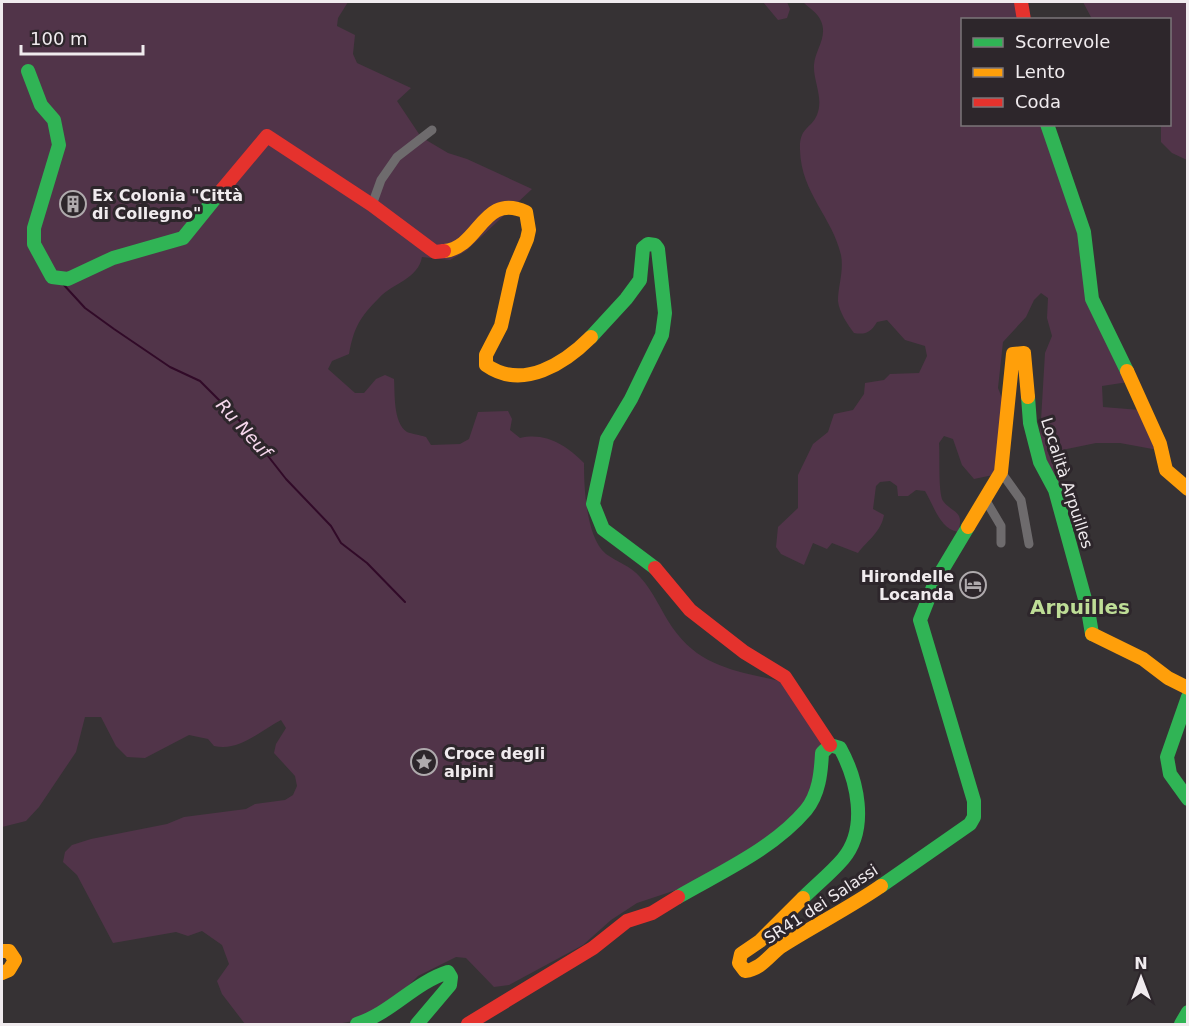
<svg xmlns="http://www.w3.org/2000/svg" width="1189" height="1026" viewBox="0 0 1189 1026" font-family="'DejaVu Sans',sans-serif">
  <style>
    .green { fill: #513449 }
    .lines { fill: none; stroke-linecap: round; stroke-linejoin: round }
    .stream { stroke: #310a28; stroke-width: 2 }
    .street { stroke: #6e6b6d; stroke-width: 9 }
    .fast { stroke: #30b455; stroke-width: 14 }
    .slow { stroke: #ff9f0a; stroke-width: 14 }
    .jam { stroke: #e5322d; stroke-width: 14 }
    .labels { text-anchor: middle; dominant-baseline: central; stroke-width: 6; stroke-linejoin: round; paint-order: stroke }
    .poi-label { font-size: 16px; font-weight: bold; fill: #f0ebee; stroke: #2d262b; text-anchor: start }
    .street-label { font-size: 16px; fill: #f0ebee; stroke: #2d262b }
    .water-label { font-size: 18px; font-style: italic; fill: #f7d8ed; stroke: #2d262b }
    .quarter-label { font-size: 20px; font-weight: bold; fill: #bedd96; stroke: #2d262b }
  </style>
  <rect width="100%" height="100%" fill="#363234"/>
  <path class="green" d="M 2,2 L 348,2 L 338,18 L 337,26 L 355,35 L 353,54 L 357,63 L 411,88 L 397,101 L 421,137 L 448,153 L 467,159 L 532,189 L 466,251 L 450,260 L 422,257 C 418,279 393,283 379,298 C 360,317 354,327 349,354 L 332,361 L 328,369 L 355,393 L 364,393 L 376,379 L 385,375 L 394,379 C 395,394 393,423 407,432 C 412,434 420,435 426,437 L 431,445 L 460,444 L 469,439 L 478,412 L 508,411 L 512,419 L 510,430 L 520,438 C 546,432 566,445 584,463 C 584,488 586,537 606,554 C 617,562 631,566 640,577 C 654,592 661,611 672,627 C 701,669 739,671 784,682 L 821,736 L 817,780 L 799,811 L 767,839 L 682,888 L 637,903 L 611,920 L 583,945 L 509,985 L 494,987 L 466,958 L 456,957 L 418,976 L 401,993 L 359,1020 L 337,1024 L 245,1024 L 222,994 L 217,981 L 229,964 L 222,945 L 202,931 L 188,936 L 176,932 L 113,943 L 77,875 L 63,862 L 65,852 L 72,845 L 91,839 L 167,824 L 184,817 L 246,809 L 255,804 L 285,800 L 293,795 L 297,786 L 295,776 L 274,753 L 276,744 L 286,728 L 281,720 C 260,731 239,752 214,746 L 208,739 L 189,735 L 145,758 L 127,757 L 116,746 L 101,717 L 85,717 L 76,752 L 39,807 L 26,821 L 2,827 Z
    M 763,2 L 787,2 L 790,9 L 787,18 L 778,20 Z
    M 803,2 L 1017,2 L 1020,19 L 962,20 L 962,124 L 1045,125 L 1082,238 L 1083,268 L 1128,382 L 1102,386 L 1103,407 L 1140,410 L 1158,450 L 1120,443 L 1096,443 L 1062,450 L 1059,489 L 1047,464 L 1040,437 L 1045,353 L 1052,336 L 1047,318 L 1048,298 L 1041,293 L 1034,300 L 1026,317 L 1003,342 L 998,388 L 1005,406 L 1003,439 L 993,475 L 974,479 L 962,465 L 953,439 L 944,436 L 939,443 C 940,455 938,493 943,501 C 953,514 965,510 958,532 C 940,529 934,506 925,491 L 916,490 L 908,496 L 898,496 L 897,486 L 890,481 L 880,482 L 876,486 L 873,509 L 884,515 C 881,532 868,540 858,553 L 832,543 L 827,549 L 813,543 L 804,565 L 781,554 L 776,547 L 778,527 L 798,508 L 798,475 L 813,444 L 828,432 L 834,414 L 853,410 L 864,394 L 865,383 L 884,380 L 890,374 L 919,373 L 927,356 L 925,346 L 905,340 L 887,320 L 877,322 C 871,332 866,335 854,333 C 848,325 839,312 838,301 C 838,286 844,271 841,255 C 833,218 801,193 800,150 C 799,127 811,129 817,115 C 824,98 813,81 814,65 C 815,50 828,37 821,21 C 818,13 809,8 803,2 Z
    M 1083,2 L 1187,2 L 1187,160 L 1172,153 L 1161,142 L 1161,125 L 1170,124 L 1170,20 L 1092,19 Z"/>
  <g class="lines">
    <path class="stream" d="M 63,284 L 85,308 L 114,329 L 170,367 L 200,381 L 243,424 L 286,479 L 331,526 L 341,543 L 367,563 L 405,602"/>
    <path class="street" d="M 372,205 L 381,180 L 397,157 L 432,130
      M 1001,472 L 1021,500 L 1029,544
      M 985,499 L 1001,526 L 1001,543"/>
    <path class="fast" d="M 28,71 L 41,105 L 54,120 L 59,145 L 34,228 L 34,244 L 52,277 L 68,279 L 113,258 L 183,238 L 221,191
      M 1047,124 L 1084,232 L 1092,299 L 1127,371
      M 591,337 L 626,299 L 640,280 L 643,248 L 648,244 L 655,245 L 658,249 L 665,313 L 662,335 L 631,399 L 607,439 L 593,504 L 603,529 L 655,568
      M 1028,397 L 1030,423 L 1040,462 L 1055,490 L 1088,610 L 1092,634
      M 1188,697 L 1167,757 L 1170,774 L 1188,799
      M 881,886 L 970,824 L 974,817 L 974,801 L 920,620 L 935,582 L 968,527
      M 678,897 C 721,872 773,849 806,810 C 819,794 821,773 822,753 L 830,745 L 840,748 C 857,779 869,828 843,859 C 831,873 816,885 803,898
      M 357,1024 C 391,1013 414,983 448,972 L 451,977 L 450,985 L 417,1024
      M 1181,1024 L 1188,1012"/>
    <path class="slow" d="M 444,251 C 480,248 482,192 526,212 L 529,230 L 527,239 L 513,272 L 501,326 L 486,355 L 486,365 C 523,391 565,363 591,337
      M 1127,371 L 1160,444 L 1166,470 L 1188,489
      M 968,527 L 1001,472 L 1013,354 L 1024,353 L 1028,397
      M 1092,634 L 1143,659 L 1168,678 L 1188,688
      M 803,898 L 760,941 L 741,954 L 739,963 L 745,971 C 762,969 769,955 782,946 C 815,925 849,908 881,886
      M 2,951 L 9,951 L 15,960 L 9,970 L 2,973"/>
    <path class="jam" d="M 1021,2 L 1024,20
      M 221,191 L 267,136 L 372,205 L 435,252 L 444,251
      M 655,568 L 690,610 L 744,652 L 785,677 L 830,745
      M 468,1024 L 593,948 L 627,921 L 652,913 L 678,897"/>
  </g>
  <defs>
    <symbol id="building-ring" viewBox="-11 -11 22 22"><circle r="9.5" fill="#2d262b" stroke="#afaaad" stroke-width="1.5"/><path d="M-4-6H4V6H1V3H-1V6H-4ZM-2.5-4.3h1.7v1.8h-1.7ZM.8-4.3h1.7v1.8H.8ZM-2.5-1h1.7V.8h-1.7ZM.8-1h1.7V.8H.8Z" fill="#afaaad"/></symbol>
    <symbol id="hotel-ring" viewBox="-11 -11 22 22"><circle r="9.5" fill="#2d262b" stroke="#afaaad" stroke-width="1.5"/><path d="M-6-4.5h1.5V1H6V5H4.5V3h-9V5H-6ZM-4 0a1.8 1.8 0 1 1 3.6 0ZM.5 0V-2.5h3Q6-2.5 6 0Z" fill="#afaaad"/></symbol>
    <symbol id="sight-ring" viewBox="-11 -11 22 22"><circle r="9.5" fill="#2d262b" stroke="#afaaad" stroke-width="1.5"/><path d="M0-6L1.8-2.2L6-1.7L2.9 1.2L3.7 5.4L0 3.3L-3.7 5.4L-2.9 1.2L-6-1.7L-1.8-2.2Z" fill="#afaaad"/></symbol>
  </defs>
  <g fill-rule="evenodd">
    <use href="#building-ring" x="58" y="189" width="30" height="30"/>
    <use href="#hotel-ring" x="958" y="570" width="30" height="30"/>
    <use href="#sight-ring" x="409" y="747" width="30" height="30"/>
  </g>
  <g class="labels">
    <g class="poi-label">
      <text x="92" y="195">Ex Colonia "Città<tspan x="92" dy="18">di Collegno"</tspan></text>
      <text x="954" y="576" text-anchor="end">Hirondelle<tspan x="954" dy="18">Locanda</tspan></text>
      <text x="444" y="753">Croce degli<tspan x="444" dy="18">alpini</tspan></text>
    </g>
    <g class="street-label">
      <text transform="translate(1067 483) rotate(72)">Località Arpuilles</text>
      <text transform="translate(821 904) rotate(-33)">SR41 dei Salassi</text>
    </g>
    <g class="water-label">
      <text transform="translate(244 428) rotate(48)">Ru Neuf</text>
    </g>
    <g class="quarter-label">
      <text x="1080" y="607">Arpuilles</text>
    </g>
  </g>
  <rect width="1189" height="1026" fill="none" stroke="#f0ebee" stroke-width="6"/>
  <rect x="961" y="18" width="210" height="108" fill="#2d262b" stroke="#7b7579" stroke-width="1.5"/>
  <rect x="973" y="38" width="30" height="9" fill="#30b455" stroke="#7b7579" stroke-width="1.5"/>
  <text x="1015" y="48" font-size="18" fill="#f0ebee">Scorrevole</text>
  <rect x="973" y="68" width="30" height="9" fill="#ff9f0a" stroke="#7b7579" stroke-width="1.5"/>
  <text x="1015" y="78" font-size="18" fill="#f0ebee">Lento</text>
  <rect x="973" y="98" width="30" height="9" fill="#e5322d" stroke="#7b7579" stroke-width="1.5"/>
  <text x="1015" y="108" font-size="18" fill="#f0ebee">Coda</text>
  <g transform="translate(1141 978)" stroke="#2d262b" stroke-width="4.5" paint-order="stroke">
  <path d="M0-4.5L10 22L0 15L-10 22Z" fill="#f0ebee"/>
  <text y="-9" font-size="16" font-weight="bold" text-anchor="middle" fill="#f0ebee">N</text>
  </g>
  <path d="M21 45v9h122v-9" fill="none" stroke="#f0ebee" stroke-width="3"/>
  <text x="30" y="45" font-size="18" fill="#f0ebee" stroke="#2d262b" stroke-width="4.5" paint-order="stroke">100 m</text>
</svg>
